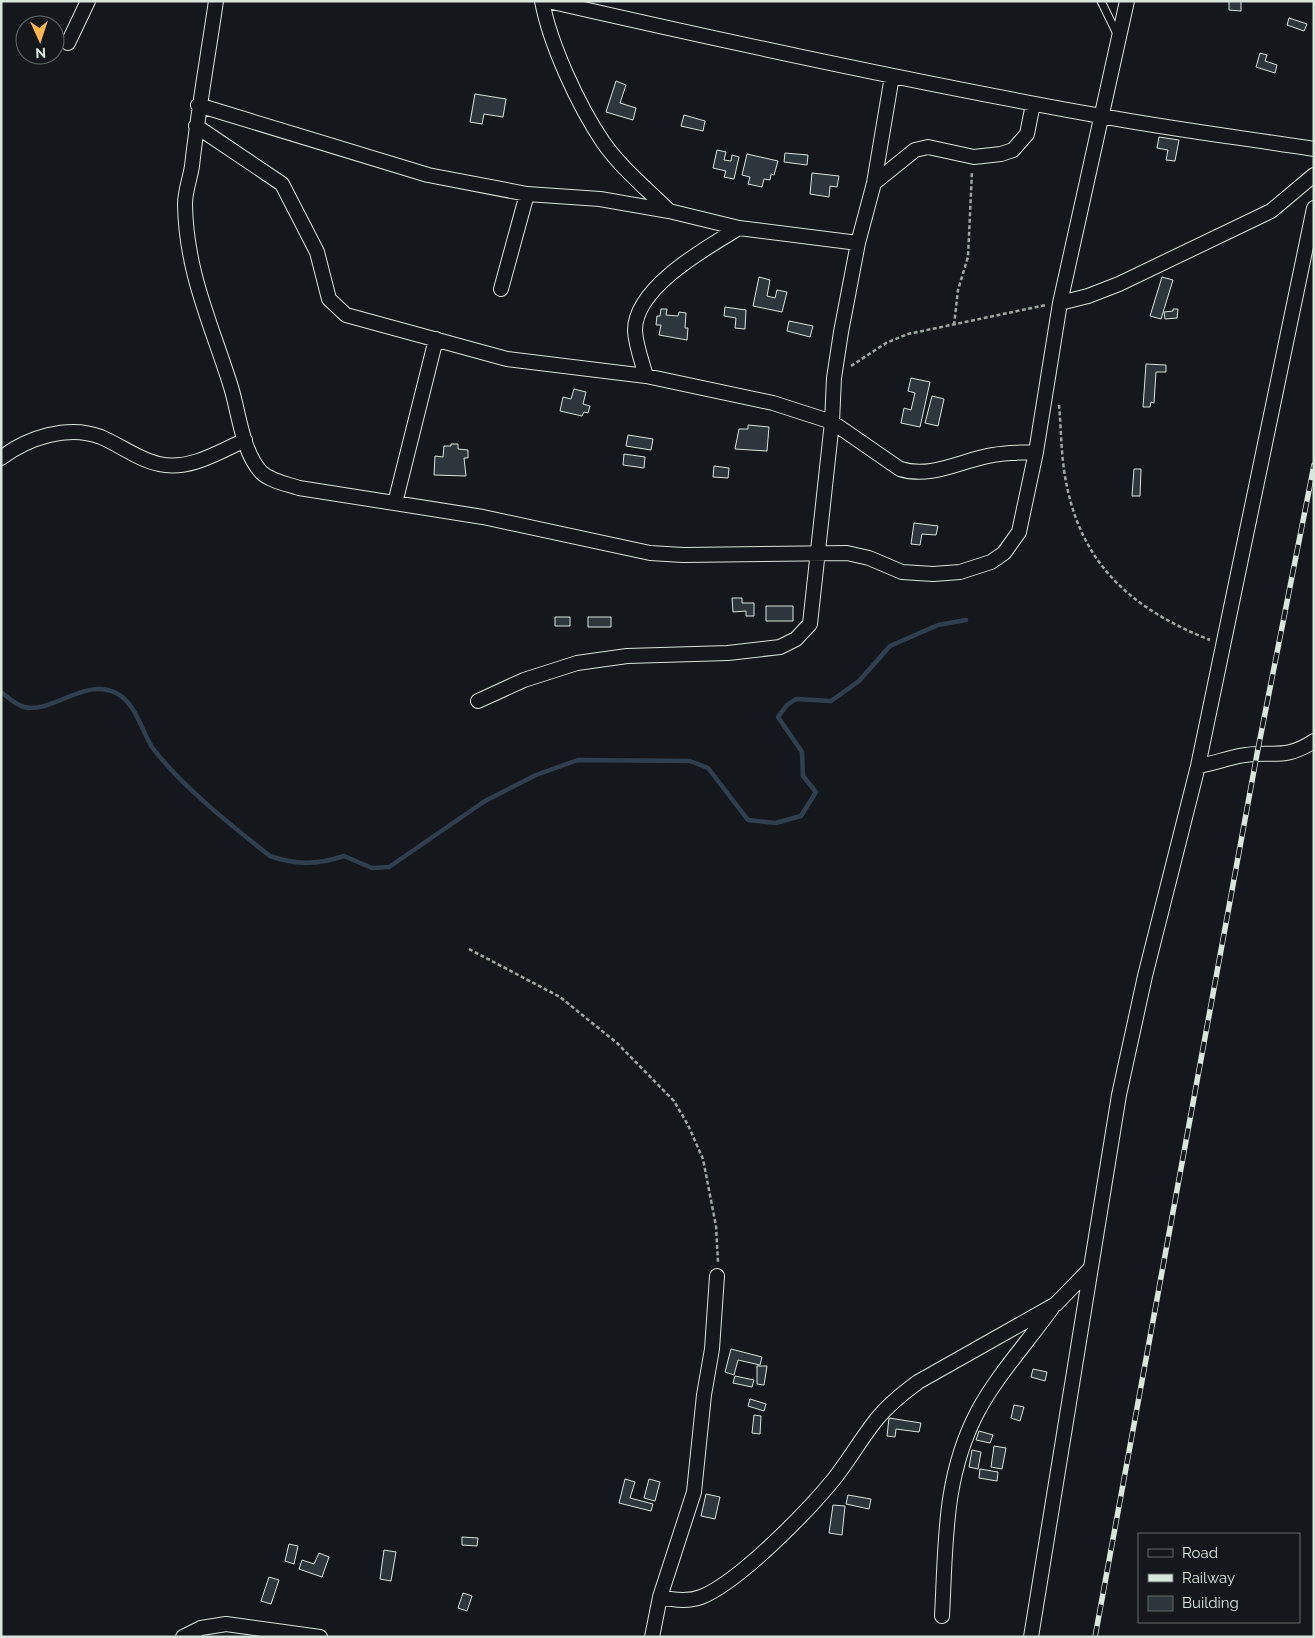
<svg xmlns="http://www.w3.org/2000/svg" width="1315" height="1638" viewBox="0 0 1315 1638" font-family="Raleway,sans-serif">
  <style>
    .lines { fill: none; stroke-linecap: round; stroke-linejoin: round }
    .stream { stroke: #2f3f4d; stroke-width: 4.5 }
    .building { fill: #2c363c; stroke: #d8e6dc }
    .lane-casing { stroke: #d8e6dc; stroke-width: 9 }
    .street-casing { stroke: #d8e6dc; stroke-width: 16 }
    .path { stroke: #9da8a2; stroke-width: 2.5; stroke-dasharray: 4 2.5; stroke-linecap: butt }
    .lane { stroke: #14181c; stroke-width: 7 }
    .street { stroke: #14181c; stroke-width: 14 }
    .rail-casing { stroke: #d8e6dc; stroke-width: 5.5 }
    .rail { stroke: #14181c; stroke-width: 4; stroke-dasharray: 11; stroke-linecap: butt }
  </style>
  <rect width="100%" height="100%" fill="#14181c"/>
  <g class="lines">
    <path class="stream" d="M 1,692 C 7,697 16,705 24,707 C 52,714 85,677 116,693 C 136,703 141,730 152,747 C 180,785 232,826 270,856 C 296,865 317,865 344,856 L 372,868 L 389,867 L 485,801 L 536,775 L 578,760 L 690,761 L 708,768 L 748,820 L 776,823 L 801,816 L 816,792 L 803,776 L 802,752 L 778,717 L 787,705 L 796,699 L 831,701 L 859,681 L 890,646 L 938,625 L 966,620"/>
  </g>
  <path class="building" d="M 1229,1 L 1241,1 L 1241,11 L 1229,10 Z
    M 1289,18 L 1307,24 L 1304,31 L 1287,25 Z
    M 1260,53 L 1267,55 L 1265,61 L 1277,65 L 1275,73 L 1256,67 Z
    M 616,81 L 626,85 L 620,103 L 636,108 L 633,120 L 606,112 Z
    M 475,94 L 506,99 L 503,117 L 484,114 L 482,124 L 470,122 Z
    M 684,115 L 705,121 L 703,131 L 681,126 Z
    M 1159,137 L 1179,140 L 1175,161 L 1166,160 L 1168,150 L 1157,148 Z
    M 717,150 L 726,152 L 724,160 L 731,161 L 732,155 L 739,157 L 734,179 L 724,177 L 726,171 L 713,168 Z
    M 785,153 L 808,155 L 807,165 L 784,162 Z
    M 747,154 L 778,161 L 774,175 L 771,174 L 770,180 L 764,179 L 762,187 L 748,184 L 750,177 L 742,175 Z
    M 812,173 L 839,176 L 837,187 L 830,186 L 829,197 L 810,194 Z
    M 759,277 L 770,280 L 767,296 L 775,298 L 777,290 L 787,292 L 782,312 L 753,306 Z
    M 1162,277 L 1173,280 L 1161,319 L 1150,316 Z
    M 725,307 L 746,310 L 745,329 L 735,328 L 736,318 L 724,316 Z
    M 661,309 L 667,309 L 666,315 L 678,316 L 679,312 L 686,313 L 685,328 L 688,328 L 687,340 L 659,335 L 661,325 L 656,325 L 657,316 L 660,316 Z
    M 1173,309 L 1178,309 L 1177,318 L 1165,319 L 1164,312 L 1173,311 Z
    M 789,321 L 813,326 L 810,337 L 787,331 Z
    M 1146,364 L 1166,365 L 1166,372 L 1156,372 L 1154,403 L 1151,402 L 1150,407 L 1143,407 Z
    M 911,378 L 930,382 L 920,427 L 901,423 L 904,408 L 911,410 L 915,393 L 908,391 Z
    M 574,389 L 586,392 L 583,404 L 590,406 L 588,413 L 584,412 L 582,416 L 560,411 L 563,397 L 571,399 Z
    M 932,396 L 944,399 L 938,426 L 925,423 Z
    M 748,425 L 769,427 L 767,451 L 735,449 L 739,429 L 748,429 Z
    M 628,435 L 653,439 L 651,450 L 626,446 Z
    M 451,444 L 458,444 L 458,449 L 468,450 L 468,458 L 464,458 L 466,476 L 434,475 L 435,456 L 443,457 L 444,446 L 451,446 Z
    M 624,454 L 645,457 L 644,468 L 623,465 Z
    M 714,466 L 729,468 L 728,478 L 713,477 Z
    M 1134,469 L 1141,469 L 1140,496 L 1132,496 Z
    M 914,523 L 938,526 L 936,535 L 922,534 L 920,545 L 911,544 Z
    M 732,598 L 742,598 L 742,603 L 754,603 L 754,616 L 746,616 L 746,611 L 733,612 Z
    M 766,606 L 793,606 L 793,621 L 766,621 Z
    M 555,617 L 570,617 L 570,626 L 555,626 Z
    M 588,617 L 611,617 L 611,627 L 588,627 Z
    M 731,1349 L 762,1357 L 760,1365 L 738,1360 L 734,1375 L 725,1372 Z
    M 757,1366 L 767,1366 L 764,1385 L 757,1384 Z
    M 1033,1369 L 1047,1372 L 1045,1381 L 1031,1377 Z
    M 735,1376 L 754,1380 L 752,1387 L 733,1383 Z
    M 750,1399 L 766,1404 L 764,1411 L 748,1406 Z
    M 1014,1405 L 1024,1407 L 1020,1421 L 1011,1418 Z
    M 754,1415 L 761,1416 L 760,1434 L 752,1433 Z
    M 889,1418 L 921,1423 L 919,1432 L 896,1429 L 895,1437 L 887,1436 Z
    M 979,1431 L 993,1435 L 990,1443 L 976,1440 Z
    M 994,1446 L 1006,1448 L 1002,1469 L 991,1467 Z
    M 972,1450 L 981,1452 L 978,1469 L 969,1467 Z
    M 980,1469 L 998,1472 L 997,1481 L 979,1478 Z
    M 625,1479 L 635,1482 L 630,1498 L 653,1504 L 651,1511 L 619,1503 Z
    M 649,1479 L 660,1482 L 655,1501 L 644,1498 Z
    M 706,1494 L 720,1497 L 715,1519 L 701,1516 Z
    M 848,1495 L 871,1499 L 869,1509 L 846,1504 Z
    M 833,1505 L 845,1506 L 842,1535 L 829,1533 Z
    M 462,1537 L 478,1538 L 477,1546 L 462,1545 Z
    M 289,1544 L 298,1546 L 294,1564 L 285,1561 Z
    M 384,1550 L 396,1552 L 391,1581 L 380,1579 Z
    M 319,1553 L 329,1557 L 322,1577 L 299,1569 L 302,1560 L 314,1564 Z
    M 269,1577 L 279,1580 L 271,1604 L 261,1601 Z
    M 463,1593 L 472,1596 L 467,1611 L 458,1608 Z"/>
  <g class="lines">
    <defs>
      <path id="lane" d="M 1101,1 L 1118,36"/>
      <path id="street" d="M 216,1 C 208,56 198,111 192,166 C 190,179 185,191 185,204 C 186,272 211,323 231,387 C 239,413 242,451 261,472 C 270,481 287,484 299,488 L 483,517 L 650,553 L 683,555 L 847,553 L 869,558 L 902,572 L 933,574 L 960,572 L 991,562 L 1004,553 L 1019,532 L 1036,452 L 1060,303 L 1127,1
        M 542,1 C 550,44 578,105 603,142 C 621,168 647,189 669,211
        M 548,1 C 732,43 916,83 1101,116 C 1171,129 1243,138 1314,149
        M 68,43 L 88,1
        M 198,105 L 428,175 L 527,194 L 600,199 L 669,211 L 739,228 L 858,243
        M 196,126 L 282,184 L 317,252 L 329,299 L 346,315 L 507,359 L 646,376 L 773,403 L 832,422 L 900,469 C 932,479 961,460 993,455 C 1007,452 1022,453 1036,452
        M 874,183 L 915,150 L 928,147 L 974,157 L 1001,154 L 1013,150 L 1027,134 L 1033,104
        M 501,289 L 527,194
        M 1060,303 L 1088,296 L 1119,284 L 1271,211 L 1314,175
        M 646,376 C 642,362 636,346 635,331 C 634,288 706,248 739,228
        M 1,458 C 27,438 68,424 101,437 C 120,445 139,460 159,464 C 189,471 219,452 245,440
        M 395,503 L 436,339
        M 478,701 L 524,680 L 577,663 L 627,656 L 728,653 L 780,647 L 796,639 L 810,624 L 832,422 L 834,378 L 841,332 L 858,243 L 874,183 L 892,76
        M 1198,766 C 1212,764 1225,759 1239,756 C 1272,749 1282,762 1314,741
        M 660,1597 C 673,1600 688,1602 701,1597 C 739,1582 808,1511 834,1479 C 849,1460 861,1439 876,1420 C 888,1405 903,1393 918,1382 L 1056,1304 L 1089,1270
        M 942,1616 C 946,1544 943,1477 978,1411 C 998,1374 1028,1342 1052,1308
        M 183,1637 L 201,1628 L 226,1624 L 320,1637
        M 652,1637 L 660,1597 L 694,1492 L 704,1395 L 712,1349 L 717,1276
        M 1031,1637 L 1119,1095 L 1145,976 L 1198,766 L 1314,208"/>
    </defs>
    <use href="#lane" class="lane-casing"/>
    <use href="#street" class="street-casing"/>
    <path class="path" d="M 954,325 L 958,290 L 968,257 L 972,171
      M 851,366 L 886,343 L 908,334 L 1046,305
      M 1059,405 C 1061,426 1061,449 1064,470 C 1077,560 1127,607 1210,640
      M 469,949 L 560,997 L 617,1043 L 674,1101 L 688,1125 L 703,1159 L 716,1226 L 718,1262"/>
    <use href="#lane" class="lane"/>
    <use href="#street" class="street"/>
    <defs>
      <path id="rail" d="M 1095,1637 L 1257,754 L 1314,465"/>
    </defs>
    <use href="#rail" class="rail-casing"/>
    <use href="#rail" class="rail"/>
  </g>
  <rect width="1315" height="1638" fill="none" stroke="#d8e6dc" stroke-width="5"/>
  <rect x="1138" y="1533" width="162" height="90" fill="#14181c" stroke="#626a69"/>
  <rect x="1148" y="1549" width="25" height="8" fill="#14181c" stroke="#626a69"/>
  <text x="1182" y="1558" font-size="15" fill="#d8e6dc">Road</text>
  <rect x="1148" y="1574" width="25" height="8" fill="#d8e6dc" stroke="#626a69"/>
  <text x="1182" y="1583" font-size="15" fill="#d8e6dc">Railway</text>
  <rect x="1148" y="1596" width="25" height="15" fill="#2c363c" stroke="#626a69"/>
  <text x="1182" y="1608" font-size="15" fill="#d8e6dc">Building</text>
  <g transform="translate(40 40) rotate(177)"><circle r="24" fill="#14181c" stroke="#626a69"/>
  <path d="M0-4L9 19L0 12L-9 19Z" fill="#ffb74d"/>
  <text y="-8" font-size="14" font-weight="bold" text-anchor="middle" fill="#d8e6dc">N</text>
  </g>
</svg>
